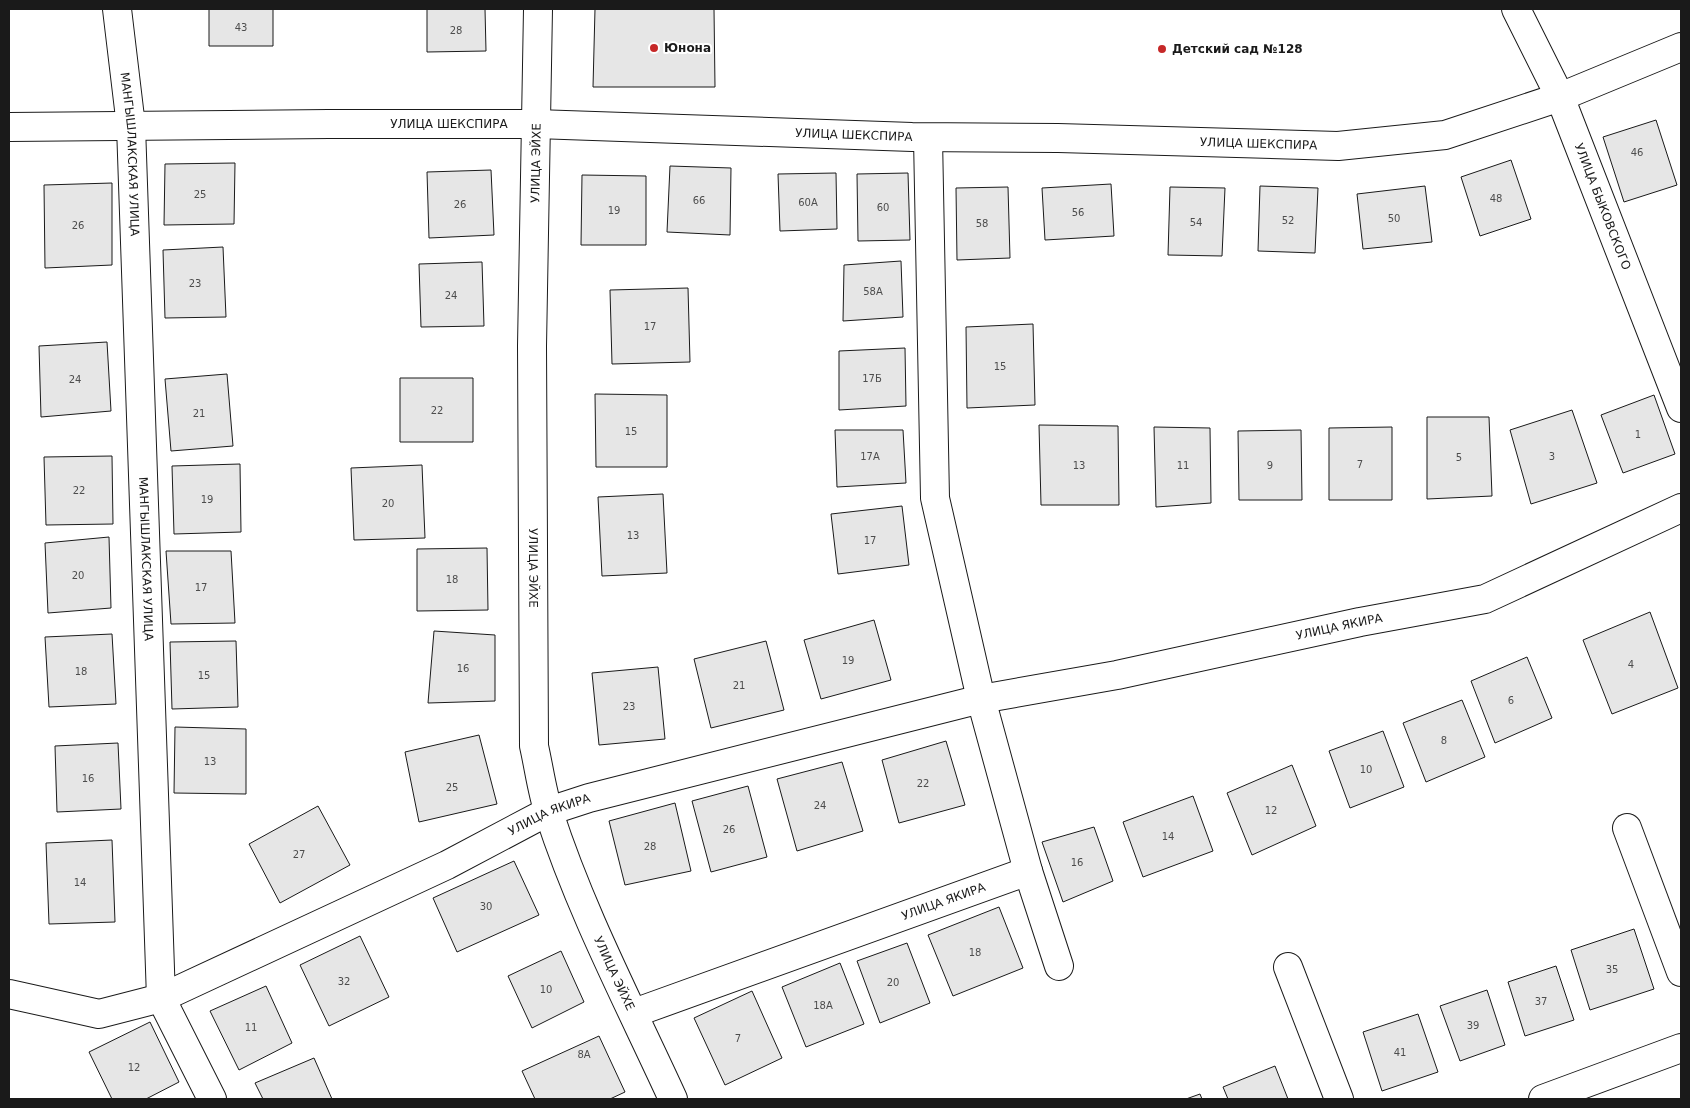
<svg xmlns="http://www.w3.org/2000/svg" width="1690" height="1108" viewBox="0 0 1690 1108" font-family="'DejaVu Sans',sans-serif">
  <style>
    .building { fill: #e6e6e6; stroke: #1a1a1a }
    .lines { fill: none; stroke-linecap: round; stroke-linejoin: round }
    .street-casing { stroke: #1a1a1a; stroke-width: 30 }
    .secondary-casing { stroke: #1a1a1a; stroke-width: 30 }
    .street { stroke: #fff; stroke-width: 28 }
    .secondary { stroke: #fff; stroke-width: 28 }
    .poi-dot { fill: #c62828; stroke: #fff; stroke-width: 2 }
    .labels { text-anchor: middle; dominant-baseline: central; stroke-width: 4; stroke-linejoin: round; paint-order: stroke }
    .number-label { font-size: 10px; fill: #4d4d4d }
    .poi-label { font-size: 12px; font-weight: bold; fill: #1a1a1a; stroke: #fff; text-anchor: start }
    .street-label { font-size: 12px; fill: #1a1a1a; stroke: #fff }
  </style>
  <rect width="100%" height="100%" fill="#fff"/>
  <path class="building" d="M 209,9 L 273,9 L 273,46 L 209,46 Z
    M 427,9 L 485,9 L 486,51 L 427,52 Z
    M 595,9 L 714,9 L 715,87 L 593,87 Z
    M 1656,120 L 1677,185 L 1624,202 L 1603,137 Z
    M 1511,160 L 1531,219 L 1480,236 L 1461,177 Z
    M 235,163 L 234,224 L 164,225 L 165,164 Z
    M 670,166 L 731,168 L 730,235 L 667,232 Z
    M 491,170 L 494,235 L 429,238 L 427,172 Z
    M 836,173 L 837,229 L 780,231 L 778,174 Z
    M 908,173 L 910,240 L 858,241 L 857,174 Z
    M 582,175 L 646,176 L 646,245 L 581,245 Z
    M 112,183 L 112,265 L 45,268 L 44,185 Z
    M 1111,184 L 1114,236 L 1045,240 L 1042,188 Z
    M 1260,186 L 1318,188 L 1315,253 L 1258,251 Z
    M 1425,186 L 1432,242 L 1363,249 L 1357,194 Z
    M 1008,187 L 1010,258 L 957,260 L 956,188 Z
    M 1170,187 L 1225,188 L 1222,256 L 1168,255 Z
    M 223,247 L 226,317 L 165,318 L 163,250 Z
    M 901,261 L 903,317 L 843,321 L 844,265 Z
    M 482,262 L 484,326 L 421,327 L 419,264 Z
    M 688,288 L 690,362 L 612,364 L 610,290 Z
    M 1033,324 L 1035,405 L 967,408 L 966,327 Z
    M 107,342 L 111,411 L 41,417 L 39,346 Z
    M 905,348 L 906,406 L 839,410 L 839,351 Z
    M 227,374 L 233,446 L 171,451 L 165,379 Z
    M 400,378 L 473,378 L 473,442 L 400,442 Z
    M 595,394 L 667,395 L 667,467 L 596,467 Z
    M 1654,395 L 1675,454 L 1623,473 L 1601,415 Z
    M 1572,410 L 1597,483 L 1531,504 L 1510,430 Z
    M 1427,417 L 1489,417 L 1492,496 L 1427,499 Z
    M 1039,425 L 1118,426 L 1119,505 L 1041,505 Z
    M 1154,427 L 1210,428 L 1211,503 L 1156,507 Z
    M 1392,427 L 1392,500 L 1329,500 L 1329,428 Z
    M 835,430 L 903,430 L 906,483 L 837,487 Z
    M 1301,430 L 1302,500 L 1239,500 L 1238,431 Z
    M 112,456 L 113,524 L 46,525 L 44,457 Z
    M 240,464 L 241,532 L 174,534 L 172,466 Z
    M 422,465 L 425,538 L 354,540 L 351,468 Z
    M 663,494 L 667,573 L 602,576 L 598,497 Z
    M 902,506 L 909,565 L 838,574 L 831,514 Z
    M 109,537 L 111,608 L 48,613 L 45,543 Z
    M 487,548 L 488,610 L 417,611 L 417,549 Z
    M 166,551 L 231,551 L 235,623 L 171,624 Z
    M 1650,612 L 1678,688 L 1612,714 L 1583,640 Z
    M 874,620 L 891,680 L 821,699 L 804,640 Z
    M 434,631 L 495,635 L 495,701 L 428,703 Z
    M 112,634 L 116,704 L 49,707 L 45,637 Z
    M 236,641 L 238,707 L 172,709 L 170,642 Z
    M 766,641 L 784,710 L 711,728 L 694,659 Z
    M 1527,657 L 1552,718 L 1495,743 L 1471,681 Z
    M 658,667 L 665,739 L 599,745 L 592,673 Z
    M 1462,700 L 1485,757 L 1426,782 L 1403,723 Z
    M 175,727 L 246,729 L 246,794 L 174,793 Z
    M 1383,731 L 1404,787 L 1350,808 L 1329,751 Z
    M 479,735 L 497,804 L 419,822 L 405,752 Z
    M 946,741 L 965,805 L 899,823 L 882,760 Z
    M 118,743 L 121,809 L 57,812 L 55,746 Z
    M 842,762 L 863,831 L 797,851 L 777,779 Z
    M 1292,765 L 1316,826 L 1252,855 L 1227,793 Z
    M 748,786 L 767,857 L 711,872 L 692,801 Z
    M 1193,796 L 1213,851 L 1143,877 L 1123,822 Z
    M 675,803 L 691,871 L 625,885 L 609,821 Z
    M 318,806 L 350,865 L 280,903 L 249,844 Z
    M 1094,827 L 1113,881 L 1063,902 L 1042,842 Z
    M 112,840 L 115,922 L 49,924 L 46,843 Z
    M 514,861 L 539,915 L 457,952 L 433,898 Z
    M 999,907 L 1023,968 L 953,996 L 928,935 Z
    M 1634,929 L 1654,989 L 1590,1010 L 1571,950 Z
    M 360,936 L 389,997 L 329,1026 L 300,965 Z
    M 907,943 L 930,1003 L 880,1023 L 857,961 Z
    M 561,951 L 584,1002 L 532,1028 L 508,976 Z
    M 840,963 L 864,1024 L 806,1047 L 782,987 Z
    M 1556,966 L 1574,1020 L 1525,1036 L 1508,982 Z
    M 266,986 L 292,1043 L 239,1070 L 210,1011 Z
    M 1487,990 L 1505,1045 L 1460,1061 L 1440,1006 Z
    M 752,991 L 782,1058 L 725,1085 L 694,1018 Z
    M 1418,1014 L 1438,1072 L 1382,1091 L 1363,1032 Z
    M 150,1022 L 179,1082 L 146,1099 L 112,1099 L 89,1052 Z
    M 599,1036 L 625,1092 L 610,1099 L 535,1099 L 522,1071 Z
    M 314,1058 L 332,1099 L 263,1099 L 255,1083 Z
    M 1275,1066 L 1288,1099 L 1228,1099 L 1223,1087 Z
    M 1200,1094 L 1202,1099 L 1186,1099 Z"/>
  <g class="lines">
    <defs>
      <g id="street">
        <path id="s1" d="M 117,9 L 131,126 L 161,998 L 212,1099"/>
        <path id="s2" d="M 1516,9 L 1560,97 L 1681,408"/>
        <path id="s3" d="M 9,127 L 329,124 L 536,124 L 912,137 L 1058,138 L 1338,146 L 1445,135 L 1560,97 L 1681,47"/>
        <path d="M 1627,828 L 1681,972"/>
        <path d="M 1028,871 L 1059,966"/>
        <path d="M 1288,967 L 1339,1099"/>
        <path id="s4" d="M 9,994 L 99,1014 L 161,998 L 447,865 L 549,811 L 589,798 L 981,699 L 1117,675 L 1360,622 L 1485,599 L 1681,508"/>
        <path id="s5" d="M 634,1013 L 1028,871 L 981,699 L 935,498 L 928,138"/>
      </g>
      <g id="secondary">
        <path id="s6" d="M 538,9 L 532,346 L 534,746 C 539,768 542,792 549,813 C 581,912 630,1005 673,1099"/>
        <path d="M 1543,1099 L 1681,1048"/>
      </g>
    </defs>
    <use href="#street" class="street-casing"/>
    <use href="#secondary" class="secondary-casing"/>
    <use href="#street" class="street"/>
    <use href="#secondary" class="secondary"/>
  </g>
  <g class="poi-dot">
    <circle cx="654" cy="48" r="5"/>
    <circle cx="1162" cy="49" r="5"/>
  </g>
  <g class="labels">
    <g class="number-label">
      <text x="241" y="27">43</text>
      <text x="456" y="30">28</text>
      <text x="1637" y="152">46</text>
      <text x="200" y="194">25</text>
      <text x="1496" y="198">48</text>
      <text x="699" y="200">66</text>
      <text x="808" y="202">60А</text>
      <text x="460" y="204">26</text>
      <text x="883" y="207">60</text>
      <text x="614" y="210">19</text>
      <text x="1078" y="212">56</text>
      <text x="1394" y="218">50</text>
      <text x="1288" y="220">52</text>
      <text x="1196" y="222">54</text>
      <text x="982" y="223">58</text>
      <text x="78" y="225">26</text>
      <text x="195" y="283">23</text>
      <text x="873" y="291">58А</text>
      <text x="451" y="295">24</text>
      <text x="650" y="326">17</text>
      <text x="1000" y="366">15</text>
      <text x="872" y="378">17Б</text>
      <text x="75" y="379">24</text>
      <text x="437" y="410">22</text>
      <text x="199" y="413">21</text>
      <text x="631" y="431">15</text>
      <text x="1638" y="434">1</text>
      <text x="870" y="456">17А</text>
      <text x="1552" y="456">3</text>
      <text x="1459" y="457">5</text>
      <text x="1360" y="464">7</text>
      <text x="1079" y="465">13</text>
      <text x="1183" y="465">11</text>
      <text x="1270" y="465">9</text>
      <text x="79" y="490">22</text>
      <text x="207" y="499">19</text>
      <text x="388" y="503">20</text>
      <text x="633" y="535">13</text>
      <text x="870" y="540">17</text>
      <text x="78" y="575">20</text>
      <text x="452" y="579">18</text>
      <text x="201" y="587">17</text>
      <text x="848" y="660">19</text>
      <text x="1631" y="664">4</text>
      <text x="463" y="668">16</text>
      <text x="81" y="671">18</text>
      <text x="204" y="675">15</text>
      <text x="739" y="685">21</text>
      <text x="1511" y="700">6</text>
      <text x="629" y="706">23</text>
      <text x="1444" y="740">8</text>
      <text x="210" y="761">13</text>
      <text x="1366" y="769">10</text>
      <text x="88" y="778">16</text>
      <text x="923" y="783">22</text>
      <text x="452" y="787">25</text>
      <text x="820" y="805">24</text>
      <text x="1271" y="810">12</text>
      <text x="729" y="829">26</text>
      <text x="1168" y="836">14</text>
      <text x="650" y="846">28</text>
      <text x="299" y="854">27</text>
      <text x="1077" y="862">16</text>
      <text x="80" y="882">14</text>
      <text x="486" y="906">30</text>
      <text x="975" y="952">18</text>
      <text x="1612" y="969">35</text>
      <text x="344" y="981">32</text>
      <text x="893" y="982">20</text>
      <text x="546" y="989">10</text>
      <text x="1541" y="1001">37</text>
      <text x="823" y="1005">18А</text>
      <text x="1473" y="1025">39</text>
      <text x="251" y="1027">11</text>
      <text x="738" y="1038">7</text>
      <text x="1400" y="1052">41</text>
      <text x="584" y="1054">8А</text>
      <text x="134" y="1067">12</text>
    </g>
    <g class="poi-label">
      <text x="664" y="48">Юнона</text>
      <text x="1172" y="49">Детский сад №128</text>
    </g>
    <g class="street-label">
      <text stroke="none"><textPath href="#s3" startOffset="440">УЛИЦА ШЕКСПИРА</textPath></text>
      <text stroke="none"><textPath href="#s3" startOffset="845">УЛИЦА ШЕКСПИРА</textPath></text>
      <text stroke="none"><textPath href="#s3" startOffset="1250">УЛИЦА ШЕКСПИРА</textPath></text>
      <text stroke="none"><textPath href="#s1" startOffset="146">МАНГЫШЛАКСКАЯ УЛИЦА</textPath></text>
      <text transform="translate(536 163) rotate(-89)">УЛИЦА ЭЙХЕ</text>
      <text stroke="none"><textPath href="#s2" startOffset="216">УЛИЦА БЫКОВСКОГО</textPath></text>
      <text stroke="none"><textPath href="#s1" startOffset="551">МАНГЫШЛАКСКАЯ УЛИЦА</textPath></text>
      <text stroke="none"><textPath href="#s6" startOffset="559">УЛИЦА ЭЙХЕ</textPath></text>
      <text stroke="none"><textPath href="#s4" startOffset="1399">УЛИЦА ЯКИРА</textPath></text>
      <text stroke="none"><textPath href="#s4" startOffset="586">УЛИЦА ЯКИРА</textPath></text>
      <text stroke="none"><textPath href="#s5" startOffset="329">УЛИЦА ЯКИРА</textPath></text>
      <text stroke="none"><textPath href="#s6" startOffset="979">УЛИЦА ЭЙХЕ</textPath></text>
    </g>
  </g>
  <rect width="1690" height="1108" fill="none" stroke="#1a1a1a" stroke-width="20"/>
</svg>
